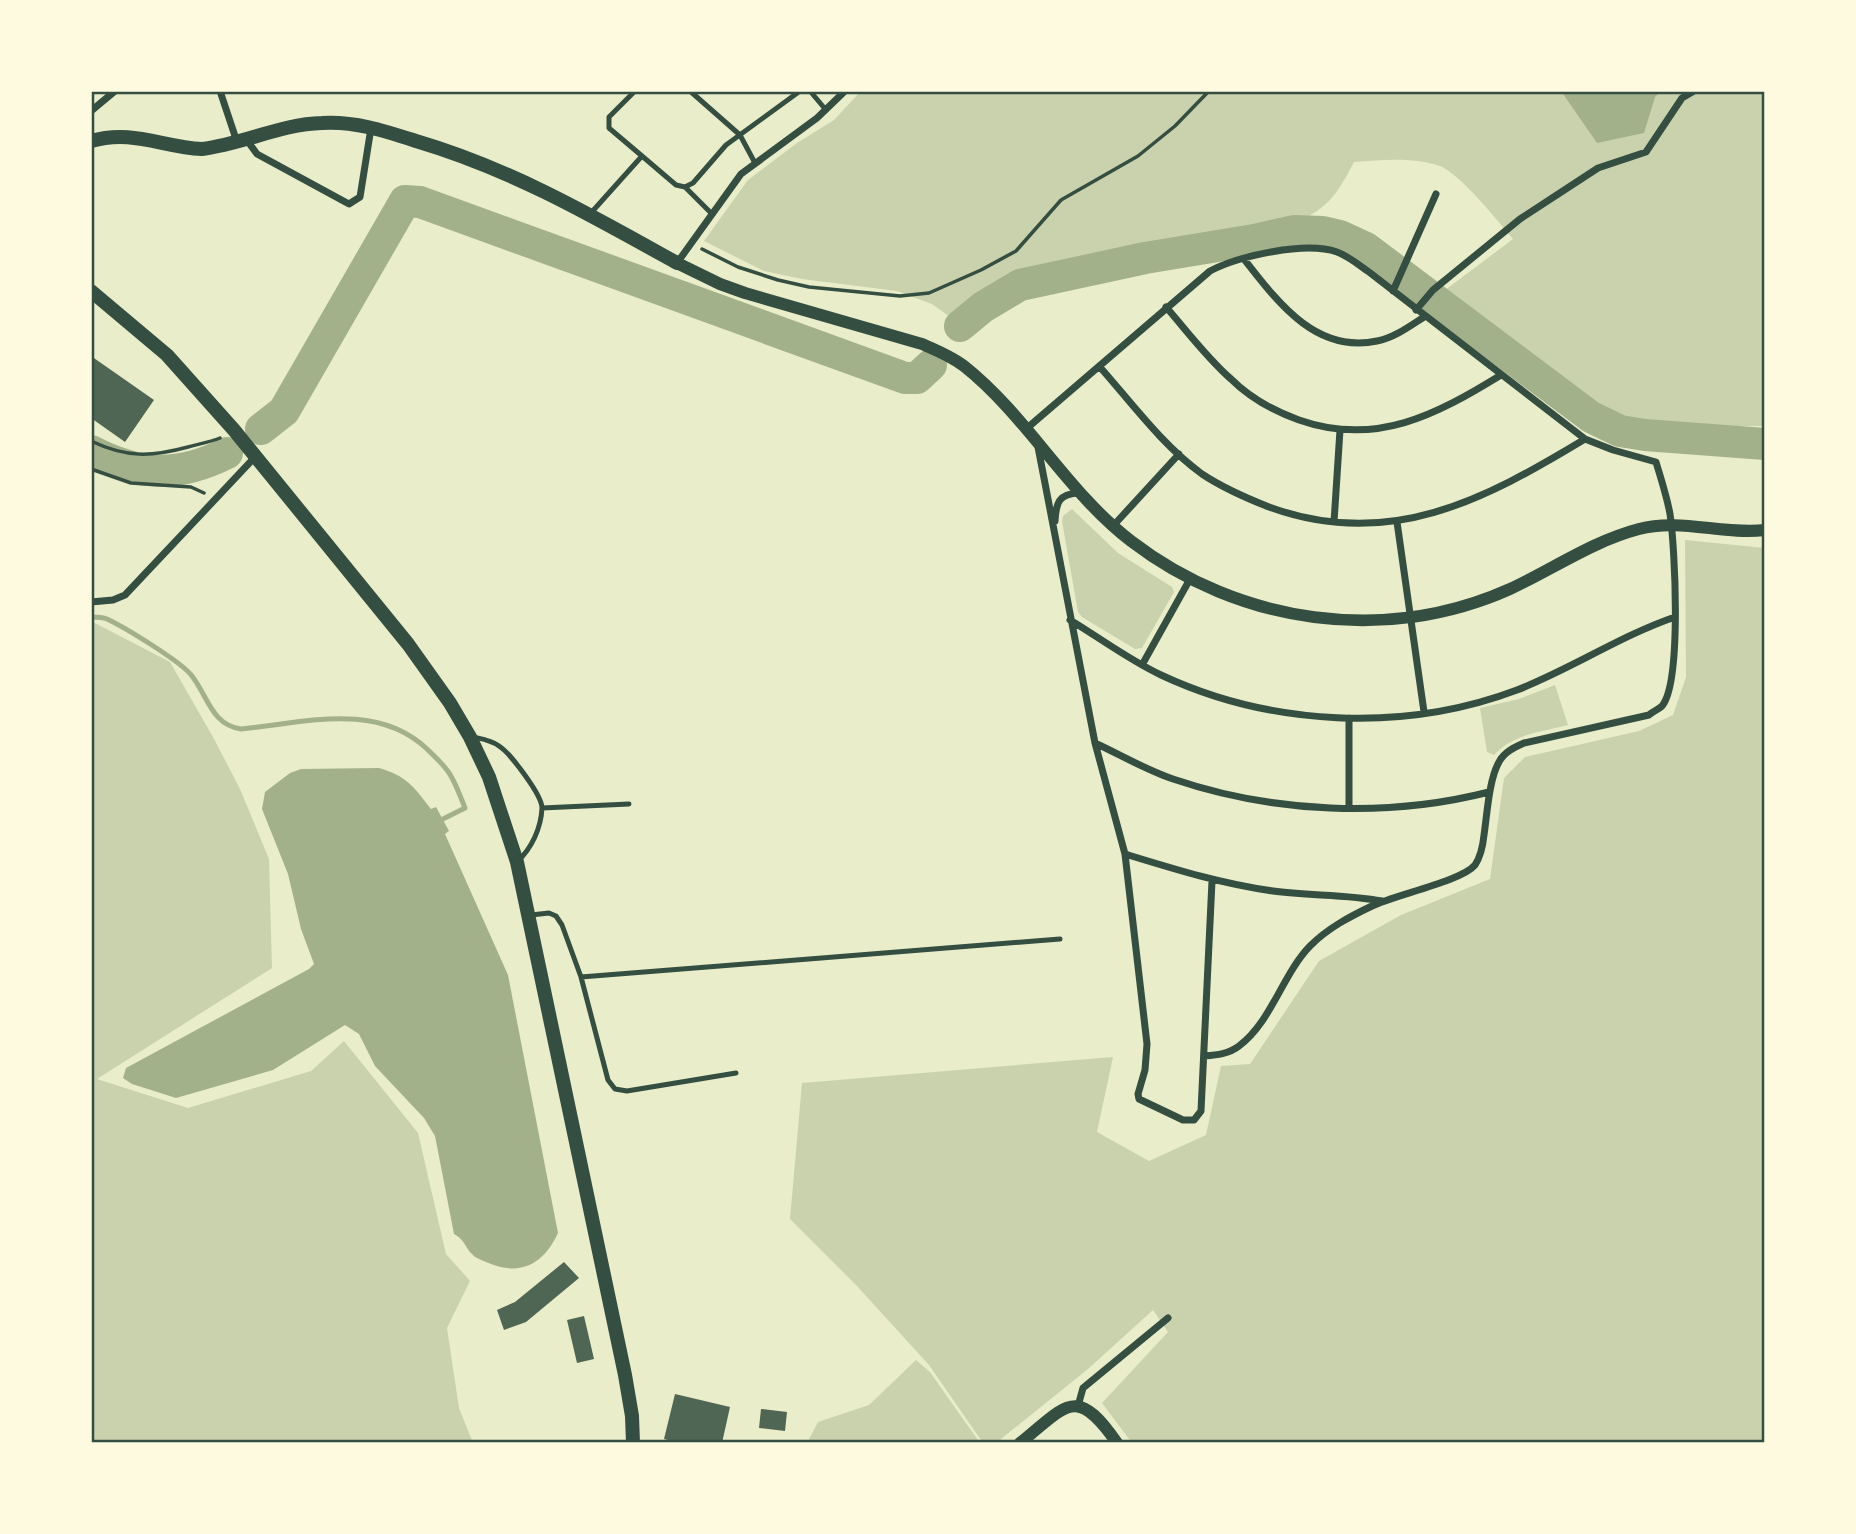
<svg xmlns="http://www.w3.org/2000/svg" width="1856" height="1534" viewBox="0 0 1856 1534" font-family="'Sofia Sans Condensed',sans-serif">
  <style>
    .green { fill: #cad2ad }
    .water { fill: #a3b18a }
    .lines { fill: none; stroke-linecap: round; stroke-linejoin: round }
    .stream { stroke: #a3b18a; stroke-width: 5 }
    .river { stroke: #a3b18a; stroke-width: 32 }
    .building { fill: #4f6655 }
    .path { stroke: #344e41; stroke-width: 3.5 }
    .service { stroke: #344e41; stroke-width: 5 }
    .minor { stroke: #344e41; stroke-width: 7 }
    .tertiary { stroke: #344e41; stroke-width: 12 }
    .secondary { stroke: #344e41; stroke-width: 14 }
    .neatline { fill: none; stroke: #344e41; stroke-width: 2.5 }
  </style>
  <rect width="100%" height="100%" fill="#e9edc9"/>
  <path class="green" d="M 861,91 L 1765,91 L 1765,426 L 1636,426 L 1596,411 L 1440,294 L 1513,239 C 1499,222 1459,173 1440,166 C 1412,157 1383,160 1354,162 C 1335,199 1327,208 1290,226 L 1018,279 L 956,321 L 932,304 L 897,291 L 802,279 L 764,271 L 704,241 L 748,180 L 797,143 L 834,120 Z
    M 1072,509 L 1118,553 L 1172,587 L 1174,592 L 1142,648 L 1135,649 L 1082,617 L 1078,612 L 1062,521 L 1063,516 Z
    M 1685,540 L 1765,548 L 1765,1443 L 1132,1443 L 1102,1403 L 1168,1332 L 1153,1310 L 1088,1369 L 996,1443 L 983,1443 L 929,1365 L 856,1285 L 790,1219 L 802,1083 L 1113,1057 L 1097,1132 L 1149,1161 L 1206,1135 L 1221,1066 L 1250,1064 L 1319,961 L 1401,915 L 1490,879 L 1504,778 L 1525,757 L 1639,731 L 1673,715 L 1686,677 Z
    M 91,621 L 170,662 L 213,737 L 240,789 L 269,859 L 272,968 L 97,1079 L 188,1108 L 311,1071 L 344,1041 L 418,1133 L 446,1254 L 470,1281 L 447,1328 L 459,1408 L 473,1443 L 91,1443 Z
    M 1555,685 L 1568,725 C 1541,732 1513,734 1494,755 L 1487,752 L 1480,708 L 1519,699 Z
    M 916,1360 L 930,1372 L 980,1443 L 807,1443 L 818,1422 L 869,1405 Z"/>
  <path class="water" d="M 1561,91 L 1661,91 L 1655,97 L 1644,133 L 1597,143 Z
    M 379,768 C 407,776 414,787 431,809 L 436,807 L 449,831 L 445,834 L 508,975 L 558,1233 C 543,1265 520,1277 486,1262 C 482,1260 475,1258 472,1254 C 464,1246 466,1241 454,1234 L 435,1136 L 424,1118 L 375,1066 L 359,1034 L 345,1025 L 273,1070 L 176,1098 L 132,1084 L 123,1078 L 126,1068 L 309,969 L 314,964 L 301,929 L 288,874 L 262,809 L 265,792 L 290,773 L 301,769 Z"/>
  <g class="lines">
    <path class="stream" d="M 91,617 C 96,617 102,617 107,619 C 124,627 182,662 192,676 C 208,697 212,725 241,729 C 304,723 376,701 427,749 C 436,758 447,767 452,778 C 457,787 461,798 465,808 L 443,819"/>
    <path class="river" d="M 960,326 L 983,307 L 1020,285 L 1145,258 L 1254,240 L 1294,231 L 1323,232 L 1340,236 L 1366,248 L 1591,417 L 1620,431 L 1645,435 L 1765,444
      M 261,429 L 284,411 L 405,201 L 420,202 L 905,378 L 917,378 L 931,365
      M 91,451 C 139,476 178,478 227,453"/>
  </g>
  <path class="building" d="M 91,356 L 154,400 L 125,442 L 91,418 Z
    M 564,1262 L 579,1278 L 526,1322 L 504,1330 L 497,1310 L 515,1302 Z
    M 584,1316 L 594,1359 L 577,1363 L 567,1320 Z
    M 675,1394 L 730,1407 L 722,1443 L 679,1443 L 664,1439 Z
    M 761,1409 L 787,1412 L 785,1431 L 759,1428 Z"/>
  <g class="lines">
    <path class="path" d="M 702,249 L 738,267 L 778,280 L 809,287 L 900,296 L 929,293 L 981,270 L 1016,251 L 1061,200 L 1138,156 L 1175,126 L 1209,91
      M 91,441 C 127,458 151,457 188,447 C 199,444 210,442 220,438
      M 91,469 L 131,483 L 191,487 L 204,493"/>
    <path class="service" d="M 635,91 L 609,117 L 609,128 L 642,156
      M 690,91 L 740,135 L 755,163
      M 810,91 L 826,110
      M 685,187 L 711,213
      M 590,214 L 642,156 L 676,185 L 685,187 L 693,183 L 726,145 L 800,91
      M 473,737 C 482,739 491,740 499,746 C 510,753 542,795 542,808 C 541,828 532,848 517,862
      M 542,808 L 629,804
      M 531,915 L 549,913 L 556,916 L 562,925 L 581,977 L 608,1080 L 615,1089 L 627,1091 L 736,1073
      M 581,977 L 1060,939"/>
    <path class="minor" d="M 220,91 L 237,142
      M 91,111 L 115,91
      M 246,139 L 257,154 L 349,204 L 360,197 L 371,128
      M 1244,259 C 1277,301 1315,354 1377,341 C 1394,338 1410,326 1424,317
      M 677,263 L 741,174 L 817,118 L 845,91
      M 1393,291 L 1436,194
      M 1166,307 C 1187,331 1207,358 1231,379 C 1250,398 1274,411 1299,420 C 1376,447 1436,415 1501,375
      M 1416,310 L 1433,290 L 1520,219 L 1598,168 L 1646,152 L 1682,98 L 1694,91
      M 1099,366 C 1131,402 1162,445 1202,474 C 1223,488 1246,498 1269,507 C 1389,551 1484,500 1585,439
      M 1026,429 L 1210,271 C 1239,256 1305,241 1337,252 C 1348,256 1359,265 1369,272 L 1585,439 L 1613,450 L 1656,462 C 1661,479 1667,497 1670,514 C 1675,547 1682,682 1662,706 C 1659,709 1652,712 1649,715 L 1524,743 C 1515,747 1504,752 1499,762 C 1489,779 1487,815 1484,835 C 1483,845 1481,856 1475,865 C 1462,881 1394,895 1372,906 C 1349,917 1328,928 1310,946 C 1282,975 1272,1021 1239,1046 C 1229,1054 1216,1055 1204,1056
      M 1038,447 L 1095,743 L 1125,854 L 1147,1044 L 1145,1070 L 1138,1094 L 1139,1099 L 1183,1120 L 1194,1120 L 1201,1111 L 1212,881
      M 1055,521 C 1056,502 1059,494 1079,493
      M 1334,522 L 1340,430
      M 1397,522 L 1424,712
      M 1113,526 L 1179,454
      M 91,602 L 113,600 L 125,595 L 256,456
      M 1070,620 C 1100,638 1129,660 1161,675 C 1270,726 1403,733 1517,690 C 1571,669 1620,636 1675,617
      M 1142,665 L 1190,579
      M 1095,743 C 1121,755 1146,770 1173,779 C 1273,813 1387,818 1489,792
      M 1349,808 L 1349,718
      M 1125,854 C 1174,869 1222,884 1273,891 C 1309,896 1346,894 1382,901
      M 1078,1406 L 1083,1388 L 1168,1318"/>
    <path class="tertiary" d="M 677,263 L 720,284 L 745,293 L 922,344 C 936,350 951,356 964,366 C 1027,416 1067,492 1131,541 C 1239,624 1385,645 1510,589 C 1553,569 1593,541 1639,529 C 1680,518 1723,535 1765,530
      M 1020,1443 C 1067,1405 1076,1384 1117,1443"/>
    <path class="secondary" d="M 91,141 C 132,129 162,147 202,149 C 243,144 281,124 322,123 C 355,121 385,131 416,141 C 511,169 591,215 677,263
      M 91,291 L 167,355 L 234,430 L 408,644 L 450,703 L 470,737 L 489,777 L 517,862 L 625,1375 L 632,1416 L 633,1443"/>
  </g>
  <rect width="1856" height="1534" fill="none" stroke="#fefae0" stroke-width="186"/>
  <rect x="93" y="93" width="1670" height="1348" class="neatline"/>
</svg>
